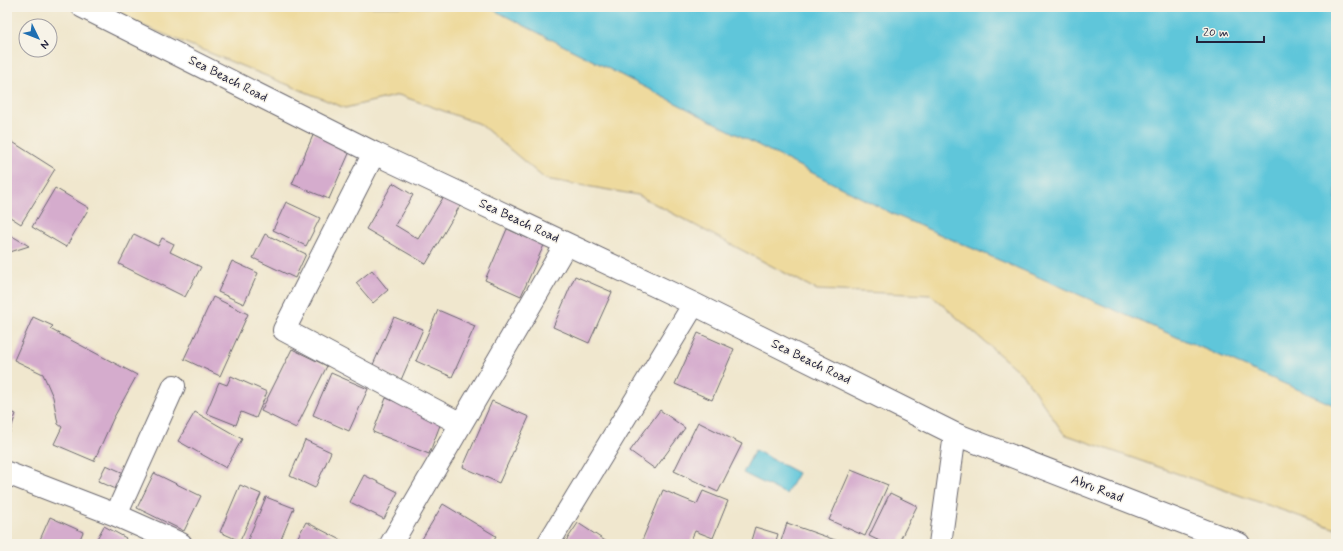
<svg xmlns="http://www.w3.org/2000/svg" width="1343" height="551" viewBox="0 0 1343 551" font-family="Mynerve,sans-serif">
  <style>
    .sand { fill: #eeda9e; stroke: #887e6c }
    .water { fill: #5ec6da; stroke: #40748a }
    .building { fill: #d5accd }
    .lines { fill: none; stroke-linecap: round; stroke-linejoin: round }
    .minor-casing { stroke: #6a676e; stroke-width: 24 }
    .minor { stroke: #fff; stroke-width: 22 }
    .labels { text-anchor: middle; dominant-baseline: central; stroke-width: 3; stroke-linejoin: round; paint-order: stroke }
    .street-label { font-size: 13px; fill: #22223b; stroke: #f7f3e8 }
  </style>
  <rect width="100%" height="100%" fill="#f7f3e8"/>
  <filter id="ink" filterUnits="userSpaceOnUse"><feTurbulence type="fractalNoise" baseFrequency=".025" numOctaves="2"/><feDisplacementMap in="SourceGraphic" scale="8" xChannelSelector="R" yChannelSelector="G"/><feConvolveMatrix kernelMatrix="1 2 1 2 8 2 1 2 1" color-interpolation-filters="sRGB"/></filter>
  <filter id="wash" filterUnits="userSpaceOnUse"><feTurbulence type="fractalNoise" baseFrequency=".012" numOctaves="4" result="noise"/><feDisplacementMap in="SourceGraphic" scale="16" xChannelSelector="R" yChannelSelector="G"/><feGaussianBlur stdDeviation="0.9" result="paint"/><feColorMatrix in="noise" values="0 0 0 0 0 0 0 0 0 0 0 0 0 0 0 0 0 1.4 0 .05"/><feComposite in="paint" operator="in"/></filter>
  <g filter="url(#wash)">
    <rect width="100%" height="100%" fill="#f0e7ce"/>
    <path class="sand" d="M 97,7 L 488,7 L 893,214 L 1336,406 L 1336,529 L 1064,434 L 1024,376 L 931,295 L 817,290 L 638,195 L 545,179 L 480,124 L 399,95 L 345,108 Z"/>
    <path class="water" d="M 488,7 L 1336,7 L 1336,406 L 893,214 Z
      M 755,450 L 798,473 L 786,494 L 743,473 Z"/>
    <g id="blocks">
      <path class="building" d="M 314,133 L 351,149 L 329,199 L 292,184 Z
        M 11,141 L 55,169 L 21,224 L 7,215 L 7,148 Z
        M 393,183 L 413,195 L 395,225 L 418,239 L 449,188 L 465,197 L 426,264 L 366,229 Z
        M 55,188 L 89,208 L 66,247 L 32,227 Z
        M 286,202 L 320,218 L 306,246 L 273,230 Z
        M 507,229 L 544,245 L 521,296 L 485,280 Z
        M 7,233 L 29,246 L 7,253 Z
        M 134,234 L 158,246 L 162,238 L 174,244 L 170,252 L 201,267 L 185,297 L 119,264 Z
        M 265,234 L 306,254 L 295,278 L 253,258 Z
        M 232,261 L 258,273 L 244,304 L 218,292 Z
        M 372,270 L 388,290 L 373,303 L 356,283 Z
        M 575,276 L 612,292 L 589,343 L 553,327 Z
        M 213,297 L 248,314 L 220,376 L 184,359 Z
        M 438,310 L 475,326 L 452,377 L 416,361 Z
        M 33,317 L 53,326 L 50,329 L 137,375 L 113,419 L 94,461 L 54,444 L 62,427 L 58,424 L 53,397 L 43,374 L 14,360 Z
        M 394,317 L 423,329 L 401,380 L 372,367 Z
        M 698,333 L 734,349 L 712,400 L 675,384 Z
        M 292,349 L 327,366 L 296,428 L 261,411 Z
        M 331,373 L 368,389 L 349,431 L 313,415 Z
        M 231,376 L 267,392 L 256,418 L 241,412 L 236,425 L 206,413 L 219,382 L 227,385 Z
        M 386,398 L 442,420 L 429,454 L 373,432 Z
        M 492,401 L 529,417 L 499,483 L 463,467 Z
        M 7,410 L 16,414 L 7,440 Z
        M 660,410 L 685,428 L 655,469 L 630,451 Z
        M 195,412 L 242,439 L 226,468 L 178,441 Z
        M 698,422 L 742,444 L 718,492 L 674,471 Z
        M 305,440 L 331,452 L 315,488 L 290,476 Z
        M 106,465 L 126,474 L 118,490 L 98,481 Z
        M 851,470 L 888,485 L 865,536 L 829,520 Z
        M 154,473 L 201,496 L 184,531 L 137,508 Z
        M 364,475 L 398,492 L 384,519 L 350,502 Z
        M 240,485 L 261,494 L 240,541 L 220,532 Z
        M 663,490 L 697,504 L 703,491 L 728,501 L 713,538 L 695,531 L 689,544 L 641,543 Z
        M 890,493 L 917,506 L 898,544 L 886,544 L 869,536 Z
        M 266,497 L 294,508 L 279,544 L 246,544 Z
        M 443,504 L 496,536 L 491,544 L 419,544 Z
        M 50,517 L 83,532 L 78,544 L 38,544 Z
        M 306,522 L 349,544 L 294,544 Z
        M 578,523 L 610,544 L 564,544 Z
        M 787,523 L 838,541 L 837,544 L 780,544 Z
        M 104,526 L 126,538 L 123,544 L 94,544 Z
        M 755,527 L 778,534 L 775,544 L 750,544 Z"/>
    </g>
  </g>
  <g filter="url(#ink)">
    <use href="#blocks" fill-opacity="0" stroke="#6a676e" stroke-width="1"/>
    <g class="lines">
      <defs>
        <path id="minor" d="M 83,7 L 374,153 L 694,304 L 955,434 L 1239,544
          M 374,153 L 284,330 L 461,424
          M 7,473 L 116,515 L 181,544
          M 116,515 L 174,386
          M 391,544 L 566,244
          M 548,544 L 694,304
          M 940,544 L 955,434"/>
      </defs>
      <use href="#minor" class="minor-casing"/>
      <use href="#minor" class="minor"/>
    </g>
  </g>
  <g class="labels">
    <g class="street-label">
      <text transform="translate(228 79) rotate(27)">Sea Beach Road</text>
      <text transform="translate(519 221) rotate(25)">Sea Beach Road</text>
      <text transform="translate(811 362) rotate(26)">Sea Beach Road</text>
      <text transform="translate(1097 489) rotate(21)">Abru Road</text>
    </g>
  </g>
  <rect width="1343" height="551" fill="none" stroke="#f7f3e8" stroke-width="24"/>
  <g transform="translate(38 38) rotate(133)"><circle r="19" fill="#f7f3e8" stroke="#a29fa3"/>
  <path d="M0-3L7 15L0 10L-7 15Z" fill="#1f6fb2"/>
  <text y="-6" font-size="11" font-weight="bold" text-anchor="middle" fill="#22223b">N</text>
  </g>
  <path d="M1197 36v6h67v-6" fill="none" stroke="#22223b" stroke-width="2"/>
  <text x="1203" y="36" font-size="12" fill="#22223b" stroke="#f7f3e8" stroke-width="3" paint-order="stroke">20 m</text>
</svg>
